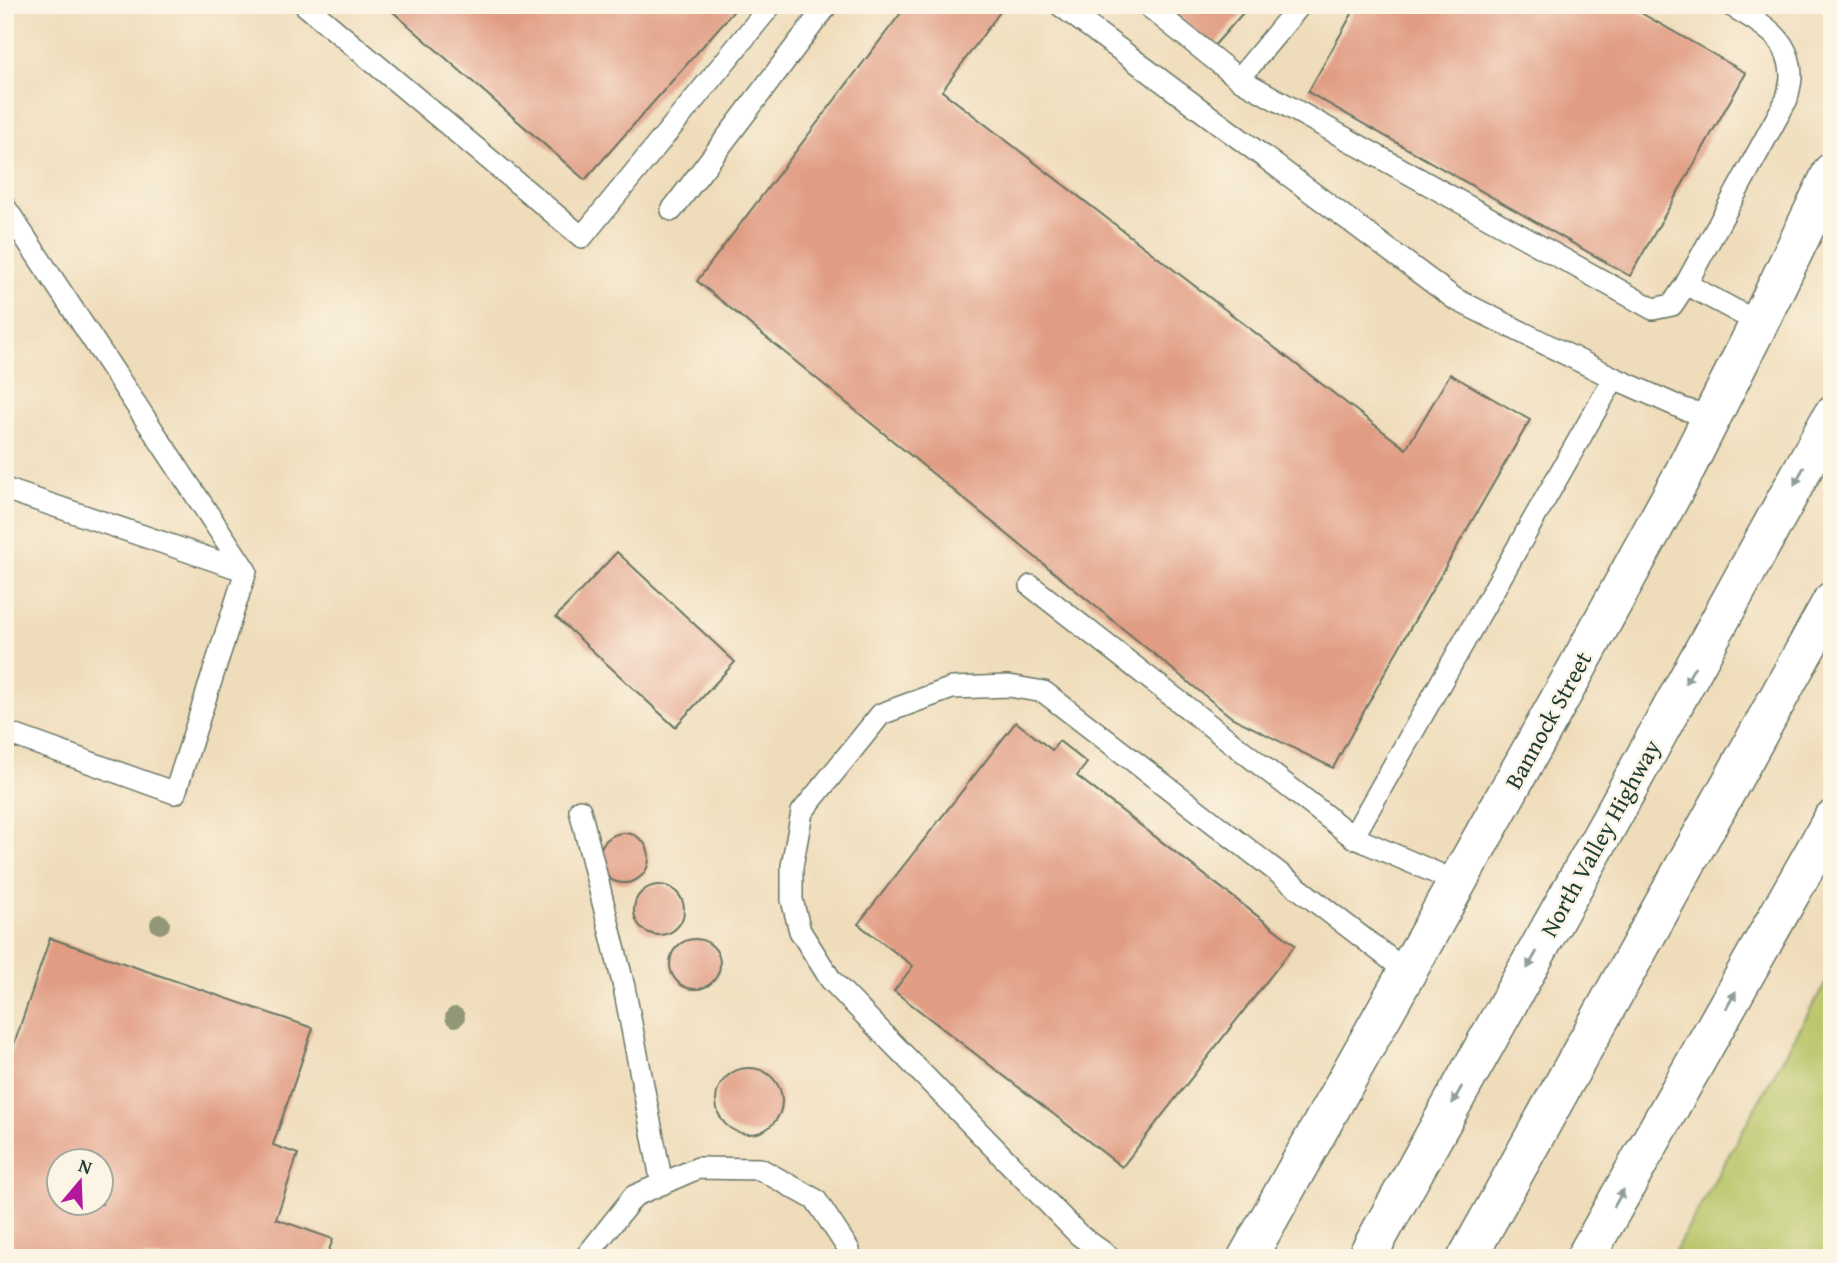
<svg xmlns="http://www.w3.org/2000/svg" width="1837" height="1263" viewBox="0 0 1837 1263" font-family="'Gentium Book Plus',serif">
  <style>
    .green { fill: #b7c264; stroke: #6b804c; stroke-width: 2 }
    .building { fill: #e19d84; fill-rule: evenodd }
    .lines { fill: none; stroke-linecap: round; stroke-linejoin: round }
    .service-casing { stroke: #687563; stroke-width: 24 }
    .tertiary-casing { stroke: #687563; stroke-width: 41 }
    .motorway-casing { stroke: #687563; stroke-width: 41 }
    .service { stroke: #fff; stroke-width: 21 }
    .tertiary { stroke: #fff; stroke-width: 38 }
    .motorway { stroke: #fff; stroke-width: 38 }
    .tree { fill: #929777 }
    .oneway { fill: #8f9e9a }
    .labels { text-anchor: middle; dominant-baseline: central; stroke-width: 5; stroke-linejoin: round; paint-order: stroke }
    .street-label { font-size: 24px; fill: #1f3d34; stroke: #fcf5e5 }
  </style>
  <rect width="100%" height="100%" fill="#fcf5e5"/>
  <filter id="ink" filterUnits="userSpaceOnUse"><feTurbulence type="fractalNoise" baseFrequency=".0143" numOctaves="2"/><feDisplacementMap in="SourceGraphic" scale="14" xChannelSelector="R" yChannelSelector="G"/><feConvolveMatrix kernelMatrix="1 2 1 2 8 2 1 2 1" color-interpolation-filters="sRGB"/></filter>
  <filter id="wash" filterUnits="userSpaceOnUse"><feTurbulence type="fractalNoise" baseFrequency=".00686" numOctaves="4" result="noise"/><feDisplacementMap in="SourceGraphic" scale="28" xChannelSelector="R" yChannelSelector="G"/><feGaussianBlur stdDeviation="1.57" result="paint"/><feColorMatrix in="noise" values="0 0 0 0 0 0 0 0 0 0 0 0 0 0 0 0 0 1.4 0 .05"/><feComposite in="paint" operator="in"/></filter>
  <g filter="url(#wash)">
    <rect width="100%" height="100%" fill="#efdcba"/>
    <path class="green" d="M 1832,973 L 1832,1258 L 1671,1258 L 1810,1010 Z"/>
    <g id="blocks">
      <path class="building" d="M 385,5 L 739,5 L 585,180 Z
        M 907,5 L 1005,5 L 942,91 L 1406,449 L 1450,374 L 1530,420 L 1393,658 L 1333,768 L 1231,717 L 697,281 Z
        M 1166,5 L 1250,5 L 1213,47 Z
        M 1357,5 L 1627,5 L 1746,73 L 1630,276 L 1308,92 Z
        M 617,552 L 735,662 L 675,727 L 556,617 Z
        M 1016,722 L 1052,750 L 1059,741 L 1087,763 L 1077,776 L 1295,945 L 1122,1167 L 894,991 L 913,966 L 858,924 Z
        M599 858a25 25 0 1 1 50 0a25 25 0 1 1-50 0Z
        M634 910a25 25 0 1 1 50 0a25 25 0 1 1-50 0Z
        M 50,938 L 313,1028 L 273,1145 L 298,1154 L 276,1219 L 333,1239 L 326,1258 L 5,1258 L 5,1071 ZM 60,1162 L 102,1162 L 102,1204 L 60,1204 Z
        M670 964a25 25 0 1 1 50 0a25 25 0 1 1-50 0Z
        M716 1101a33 33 0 1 1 66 0a33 33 0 1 1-66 0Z"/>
    </g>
  </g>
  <g filter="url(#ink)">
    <use href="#blocks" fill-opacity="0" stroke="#687563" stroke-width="2"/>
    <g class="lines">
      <defs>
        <path id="service" d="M 305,5 L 582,237 L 771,5
          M 1060,5 L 1455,299 L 1614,378 L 1684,409 L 1712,417
          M 1147,5 L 1239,79
          M 1300,5 L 1239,79 L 1653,309 L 1672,305 L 1686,284 L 1787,99 C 1788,92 1791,84 1791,77 C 1791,37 1760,23 1730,5
          M 5,207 L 246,571 L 175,793 L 5,732
          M 672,210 L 827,5
          M 1686,284 L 1759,323
          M 5,489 L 246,571
          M 1031,586 L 1353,837 L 1457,882
          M 580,810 L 624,987 L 662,1184
          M 1353,837 L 1614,378
          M 585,1258 L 634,1196 L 698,1168 L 760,1169 L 816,1200 L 849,1250 L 850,1258
          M 1111,1258 L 1079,1235 L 831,980 L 800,931 L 792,900 L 792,866 L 802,812 L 881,714 L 952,688 L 1009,686 L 1044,692 L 1407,972"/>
        <path id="tertiary" d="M 1247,1258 L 1581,661 L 1681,478 L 1759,323 L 1832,172"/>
        <path id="motorway" d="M 1366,1258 L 1611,819 L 1832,416
          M 1467,1258 L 1832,601
          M 1585,1258 L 1832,820"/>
      </defs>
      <use href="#service" class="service-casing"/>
      <use href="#tertiary" class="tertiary-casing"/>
      <use href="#motorway" class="motorway-casing"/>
      <use href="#service" class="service"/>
      <use href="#tertiary" class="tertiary"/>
      <use href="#motorway" class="motorway"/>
    </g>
    <g class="tree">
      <circle cx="160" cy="924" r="10"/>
      <circle cx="455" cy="1017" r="10"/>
    </g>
    <defs><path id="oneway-solid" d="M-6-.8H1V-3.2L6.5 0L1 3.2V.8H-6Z" transform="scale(1.75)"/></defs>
    <g class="oneway">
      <use href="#oneway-solid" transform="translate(1799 476) rotate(119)"/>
      <use href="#oneway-solid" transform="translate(1690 675) rotate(119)"/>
      <use href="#oneway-solid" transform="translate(1532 960) rotate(119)"/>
      <use href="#oneway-solid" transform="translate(1731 1000) rotate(-61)"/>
      <use href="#oneway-solid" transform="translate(1457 1095) rotate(119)"/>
      <use href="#oneway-solid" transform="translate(1619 1198) rotate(-61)"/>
    </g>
  </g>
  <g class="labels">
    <g class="street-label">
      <text transform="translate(1548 720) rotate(-61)">Bannock Street</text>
      <text transform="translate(1600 838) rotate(-61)">North Valley Highway</text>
    </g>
  </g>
  <rect width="1837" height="1263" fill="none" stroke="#fcf5e5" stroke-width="28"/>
  <g transform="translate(80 1182) rotate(19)"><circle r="33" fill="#fcf5e5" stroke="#a4ab9e" stroke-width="2"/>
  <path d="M0-5L12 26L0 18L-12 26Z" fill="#b5179e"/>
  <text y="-10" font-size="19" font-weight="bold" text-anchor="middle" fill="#1f3d34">N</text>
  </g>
</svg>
